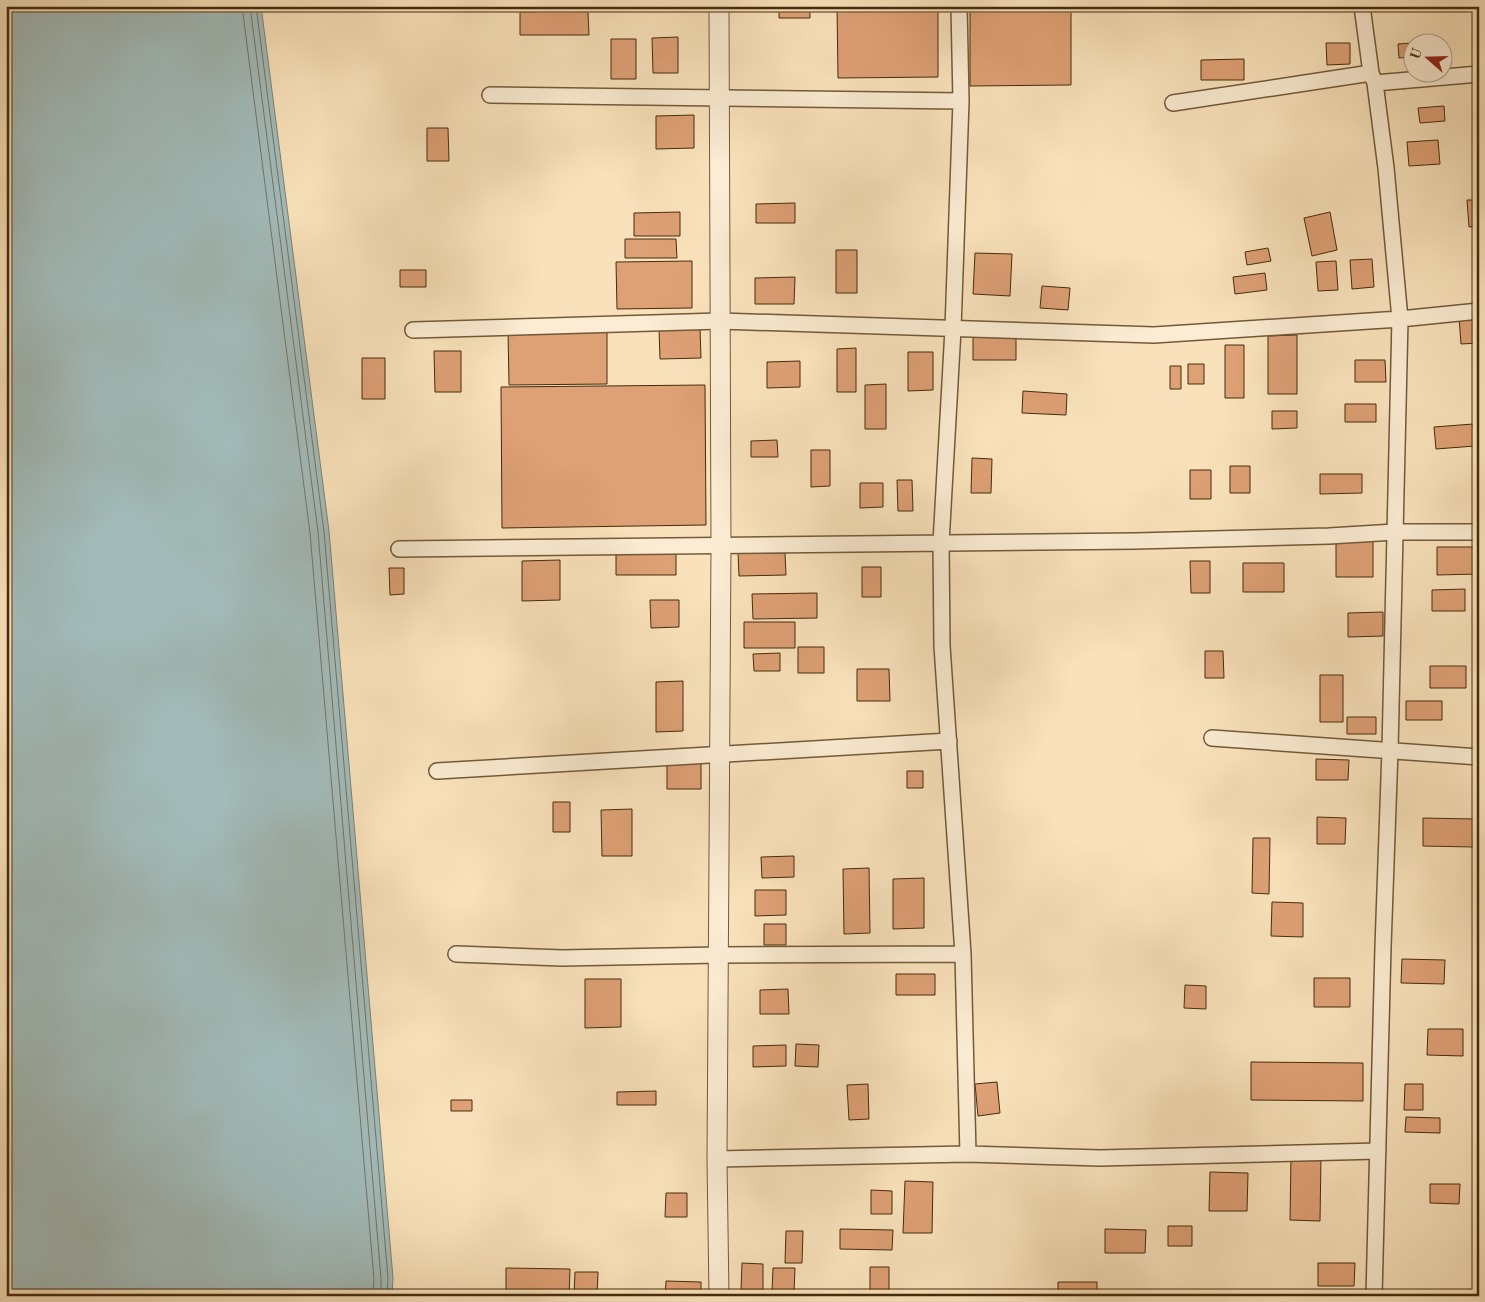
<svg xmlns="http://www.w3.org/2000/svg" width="1485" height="1302" viewBox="0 0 1485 1302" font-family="'Old Standard TT',serif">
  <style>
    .water { fill: #a2bbba; stroke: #7d8275 }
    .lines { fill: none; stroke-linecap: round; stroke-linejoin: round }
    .shore { stroke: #747464; stroke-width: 1 }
    .building { fill: #dea075; stroke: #452c0d }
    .minor-casing { stroke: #725a38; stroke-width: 18 }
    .tertiary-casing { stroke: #725a38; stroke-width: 21 }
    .minor { stroke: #fbecd3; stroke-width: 15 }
    .tertiary { stroke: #fbecd3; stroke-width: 19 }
  </style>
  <rect width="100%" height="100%" fill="#f9e2bb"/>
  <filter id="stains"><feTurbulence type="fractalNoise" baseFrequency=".004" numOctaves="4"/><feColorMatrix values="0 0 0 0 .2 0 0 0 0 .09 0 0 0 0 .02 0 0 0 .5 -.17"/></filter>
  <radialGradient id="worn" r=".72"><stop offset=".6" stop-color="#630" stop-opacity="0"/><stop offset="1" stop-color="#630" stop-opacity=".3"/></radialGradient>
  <path class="water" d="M 6,6 L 261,6 L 329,531 L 393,1278 L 392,1296 L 6,1296 Z"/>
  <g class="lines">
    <path class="shore" d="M 242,6 L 310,533 L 374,1279 L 373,1296
      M 250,6 L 318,532 L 381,1278 L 381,1296
      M 256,6 L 324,532 L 388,1278 L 387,1296"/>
  </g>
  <path class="building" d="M 534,6 L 583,6 L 583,12 L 588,12 L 589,35 L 520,35 L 520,12 L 534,12 Z
    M 751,6 L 772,6 L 772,10 L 751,10 Z
    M 779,6 L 810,6 L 810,18 L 779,18 Z
    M 837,6 L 938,6 L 938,77 L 838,78 Z
    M 970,6 L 1071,6 L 1071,85 L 970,86 Z
    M 678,37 L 678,73 L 653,73 L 652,38 Z
    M 611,39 L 636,39 L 636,79 L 611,79 Z
    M 1326,43 L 1350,43 L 1350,64 L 1327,65 Z
    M 1412,43 L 1412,57 L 1399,58 L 1398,44 Z
    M 1244,59 L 1244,80 L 1201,80 L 1201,60 Z
    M 1444,106 L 1445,121 L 1420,123 L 1418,108 Z
    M 694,115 L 694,148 L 656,149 L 656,116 Z
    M 427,128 L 448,128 L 449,161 L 427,161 Z
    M 1438,140 L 1440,164 L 1409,166 L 1407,142 Z
    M 1467,200 L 1479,200 L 1479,226 L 1469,227 Z
    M 795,203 L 795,223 L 756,223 L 756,204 Z
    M 680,212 L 680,236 L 634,236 L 634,213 Z
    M 1330,212 L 1337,250 L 1312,256 L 1304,218 Z
    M 625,239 L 676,239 L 677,258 L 625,258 Z
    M 1268,248 L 1271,261 L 1247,265 L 1245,252 Z
    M 836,250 L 857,250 L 857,293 L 836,293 Z
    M 975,253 L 1012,254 L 1010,296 L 973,294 Z
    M 1372,259 L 1374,287 L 1352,289 L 1350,260 Z
    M 692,261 L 692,308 L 617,309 L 616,262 Z
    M 1336,261 L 1338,290 L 1318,291 L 1316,262 Z
    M 400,270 L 426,270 L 426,287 L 400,287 Z
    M 1265,273 L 1267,290 L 1235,294 L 1233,277 Z
    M 795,277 L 794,304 L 755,304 L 755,278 Z
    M 1042,286 L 1070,288 L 1068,310 L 1040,308 Z
    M 1479,316 L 1479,343 L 1461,344 L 1459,317 Z
    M 700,328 L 701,358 L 660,359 L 659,329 Z
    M 607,329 L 607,384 L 509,385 L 508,330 Z
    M 1297,335 L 1297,394 L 1268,394 L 1268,336 Z
    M 973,337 L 1016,337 L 1016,360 L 973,360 Z
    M 1225,345 L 1244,345 L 1244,398 L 1225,398 Z
    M 856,348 L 856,392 L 837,392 L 837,349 Z
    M 434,351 L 461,351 L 461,392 L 435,392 Z
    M 908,352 L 933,352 L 933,390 L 908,391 Z
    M 362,358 L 385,358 L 385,399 L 362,399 Z
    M 1355,360 L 1385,360 L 1386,382 L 1355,382 Z
    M 800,361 L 800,387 L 767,388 L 767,362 Z
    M 1188,364 L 1204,364 L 1204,384 L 1188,384 Z
    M 1170,366 L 1181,366 L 1181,389 L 1170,389 Z
    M 886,384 L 886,429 L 865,429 L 865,385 Z
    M 705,385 L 706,525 L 502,528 L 501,387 Z
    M 1023,391 L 1067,394 L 1066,415 L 1022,413 Z
    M 1345,404 L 1376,404 L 1376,422 L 1345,422 Z
    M 1272,411 L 1297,411 L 1297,428 L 1272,429 Z
    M 1473,424 L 1475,446 L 1436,449 L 1434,427 Z
    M 777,440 L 778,457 L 751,457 L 751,441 Z
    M 811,450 L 830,450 L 830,486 L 811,487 Z
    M 972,458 L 992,459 L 991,493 L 971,493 Z
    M 1230,466 L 1250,466 L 1250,493 L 1230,493 Z
    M 1190,470 L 1211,470 L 1211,499 L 1190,499 Z
    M 1320,474 L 1362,474 L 1362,493 L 1320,494 Z
    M 897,480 L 912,480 L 913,511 L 898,511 Z
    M 860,483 L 883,483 L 883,507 L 860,508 Z
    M 1336,541 L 1373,541 L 1373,577 L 1336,577 Z
    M 1437,547 L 1479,547 L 1479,574 L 1437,575 Z
    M 676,550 L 676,575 L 616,575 L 616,551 Z
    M 738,553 L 785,553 L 786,575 L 739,576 Z
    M 560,560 L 560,600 L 522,601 L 522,561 Z
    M 1190,561 L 1210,561 L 1210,593 L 1191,593 Z
    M 1243,563 L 1284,563 L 1284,592 L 1243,592 Z
    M 862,567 L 881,567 L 881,597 L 862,597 Z
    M 389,568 L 404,568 L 404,594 L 390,595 Z
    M 1465,589 L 1465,611 L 1432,611 L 1432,590 Z
    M 817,593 L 817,618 L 753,619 L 752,594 Z
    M 650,600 L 679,600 L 679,627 L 651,628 Z
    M 1383,612 L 1383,636 L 1348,637 L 1348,613 Z
    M 744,622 L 795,622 L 795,648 L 744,648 Z
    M 798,647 L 824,647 L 824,673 L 798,673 Z
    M 1205,651 L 1223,651 L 1224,678 L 1205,678 Z
    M 780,653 L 780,671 L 754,671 L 753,654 Z
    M 1430,666 L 1466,666 L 1466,688 L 1430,688 Z
    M 857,669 L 889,669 L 890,701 L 857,701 Z
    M 1320,675 L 1343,675 L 1343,722 L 1320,722 Z
    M 683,681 L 683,731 L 656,732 L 656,682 Z
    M 1406,701 L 1442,701 L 1442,720 L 1406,720 Z
    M 1347,717 L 1376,717 L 1376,734 L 1347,734 Z
    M 1316,759 L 1349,760 L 1348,780 L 1316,780 Z
    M 667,763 L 701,763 L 701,789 L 667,789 Z
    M 907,771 L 923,771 L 923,788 L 907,788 Z
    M 553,802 L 570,802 L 570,832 L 553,832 Z
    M 632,809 L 632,856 L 602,856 L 601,810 Z
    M 1317,817 L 1346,818 L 1345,844 L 1317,844 Z
    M 1423,818 L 1474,819 L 1473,847 L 1423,846 Z
    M 1253,838 L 1270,838 L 1269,894 L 1252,893 Z
    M 794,856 L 794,877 L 762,878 L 761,857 Z
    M 869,868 L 870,933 L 844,934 L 843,869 Z
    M 924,878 L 924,928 L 893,929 L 893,879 Z
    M 755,890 L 786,890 L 786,915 L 755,916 Z
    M 1272,902 L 1303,903 L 1303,937 L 1271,936 Z
    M 764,924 L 786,924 L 786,945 L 764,945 Z
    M 1402,959 L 1445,960 L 1444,984 L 1401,983 Z
    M 896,974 L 935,974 L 935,995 L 896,995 Z
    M 1314,978 L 1350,978 L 1350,1007 L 1314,1007 Z
    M 585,979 L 621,979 L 621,1027 L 585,1028 Z
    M 1185,985 L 1206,986 L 1206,1009 L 1184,1008 Z
    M 788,989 L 789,1014 L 760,1014 L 760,990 Z
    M 1428,1029 L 1463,1029 L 1463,1056 L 1427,1055 Z
    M 796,1044 L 819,1045 L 818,1067 L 795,1066 Z
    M 786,1045 L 786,1066 L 753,1067 L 753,1046 Z
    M 1251,1062 L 1363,1063 L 1363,1101 L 1251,1100 Z
    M 997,1082 L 1000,1113 L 978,1116 L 975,1084 Z
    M 868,1084 L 869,1119 L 849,1120 L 847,1085 Z
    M 1405,1084 L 1423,1084 L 1423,1110 L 1404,1110 Z
    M 656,1091 L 656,1105 L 617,1105 L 617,1092 Z
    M 451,1100 L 472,1100 L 472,1111 L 451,1111 Z
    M 1406,1117 L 1440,1118 L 1440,1133 L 1405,1132 Z
    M 1291,1156 L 1321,1156 L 1320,1221 L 1290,1220 Z
    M 1210,1172 L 1248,1173 L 1247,1211 L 1209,1211 Z
    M 905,1181 L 933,1182 L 932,1233 L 903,1233 Z
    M 1430,1184 L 1460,1184 L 1459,1204 L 1430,1203 Z
    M 871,1190 L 892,1191 L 892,1214 L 871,1214 Z
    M 666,1193 L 687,1193 L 687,1217 L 665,1217 Z
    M 1168,1226 L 1192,1226 L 1192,1246 L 1168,1246 Z
    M 840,1229 L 893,1230 L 892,1250 L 840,1249 Z
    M 1105,1229 L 1146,1230 L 1145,1253 L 1105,1253 Z
    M 786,1231 L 803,1231 L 802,1263 L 785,1263 Z
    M 742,1263 L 763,1264 L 763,1290 L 741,1290 Z
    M 1318,1263 L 1355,1263 L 1354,1286 L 1318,1286 Z
    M 870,1267 L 889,1267 L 889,1296 L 870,1296 Z
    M 506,1268 L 570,1269 L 569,1296 L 506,1296 Z
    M 773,1268 L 795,1268 L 794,1292 L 772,1291 Z
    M 575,1272 L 598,1272 L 597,1296 L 574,1296 Z
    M 666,1281 L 701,1282 L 701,1296 L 665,1296 Z
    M 1058,1282 L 1097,1282 L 1097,1296 L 1058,1296 Z
    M 1117,1293 L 1146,1293 L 1146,1296 L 1117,1296 Z"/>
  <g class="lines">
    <defs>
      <path id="minor" d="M 959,6 L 961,101 L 953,329 L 941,543 L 942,646 L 963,954 L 968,1154
        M 1362,6 L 1371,73 L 1375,83 L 1386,168 L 1400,319 L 1390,750 L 1383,947 L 1374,1296
        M 1375,83 L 1479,74
        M 490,95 L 961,101
        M 1173,103 L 1371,73
        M 413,330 L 720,321 L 1154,335 L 1400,319 L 1479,311
        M 399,549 L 1136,541 L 1329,536 L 1395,532 L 1479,532
        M 1212,738 L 1479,757
        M 437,771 L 949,741
        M 456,954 L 562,958 L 719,955 L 963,954
        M 717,1159 L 968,1154 L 1100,1158 L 1378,1151"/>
      <path id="tertiary" d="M 719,1296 L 717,1159 L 721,547 L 719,6"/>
    </defs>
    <use href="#minor" class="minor-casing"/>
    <use href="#tertiary" class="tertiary-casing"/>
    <use href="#minor" class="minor"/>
    <use href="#tertiary" class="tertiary"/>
  </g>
  <rect width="1485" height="1302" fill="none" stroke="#f9e2bb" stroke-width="25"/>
  <rect x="8" y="8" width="1470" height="1287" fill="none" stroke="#452c0d" stroke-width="2.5"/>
  <rect x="12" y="12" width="1460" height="1277" fill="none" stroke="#452c0d"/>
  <g transform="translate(1428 58) rotate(290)"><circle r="24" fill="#fbecd3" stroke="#b29f84"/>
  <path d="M0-4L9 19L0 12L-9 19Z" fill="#8f2418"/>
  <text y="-8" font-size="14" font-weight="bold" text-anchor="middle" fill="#452c0d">U</text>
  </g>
  <rect width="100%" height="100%" filter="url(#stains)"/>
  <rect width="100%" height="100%" fill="url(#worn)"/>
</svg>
